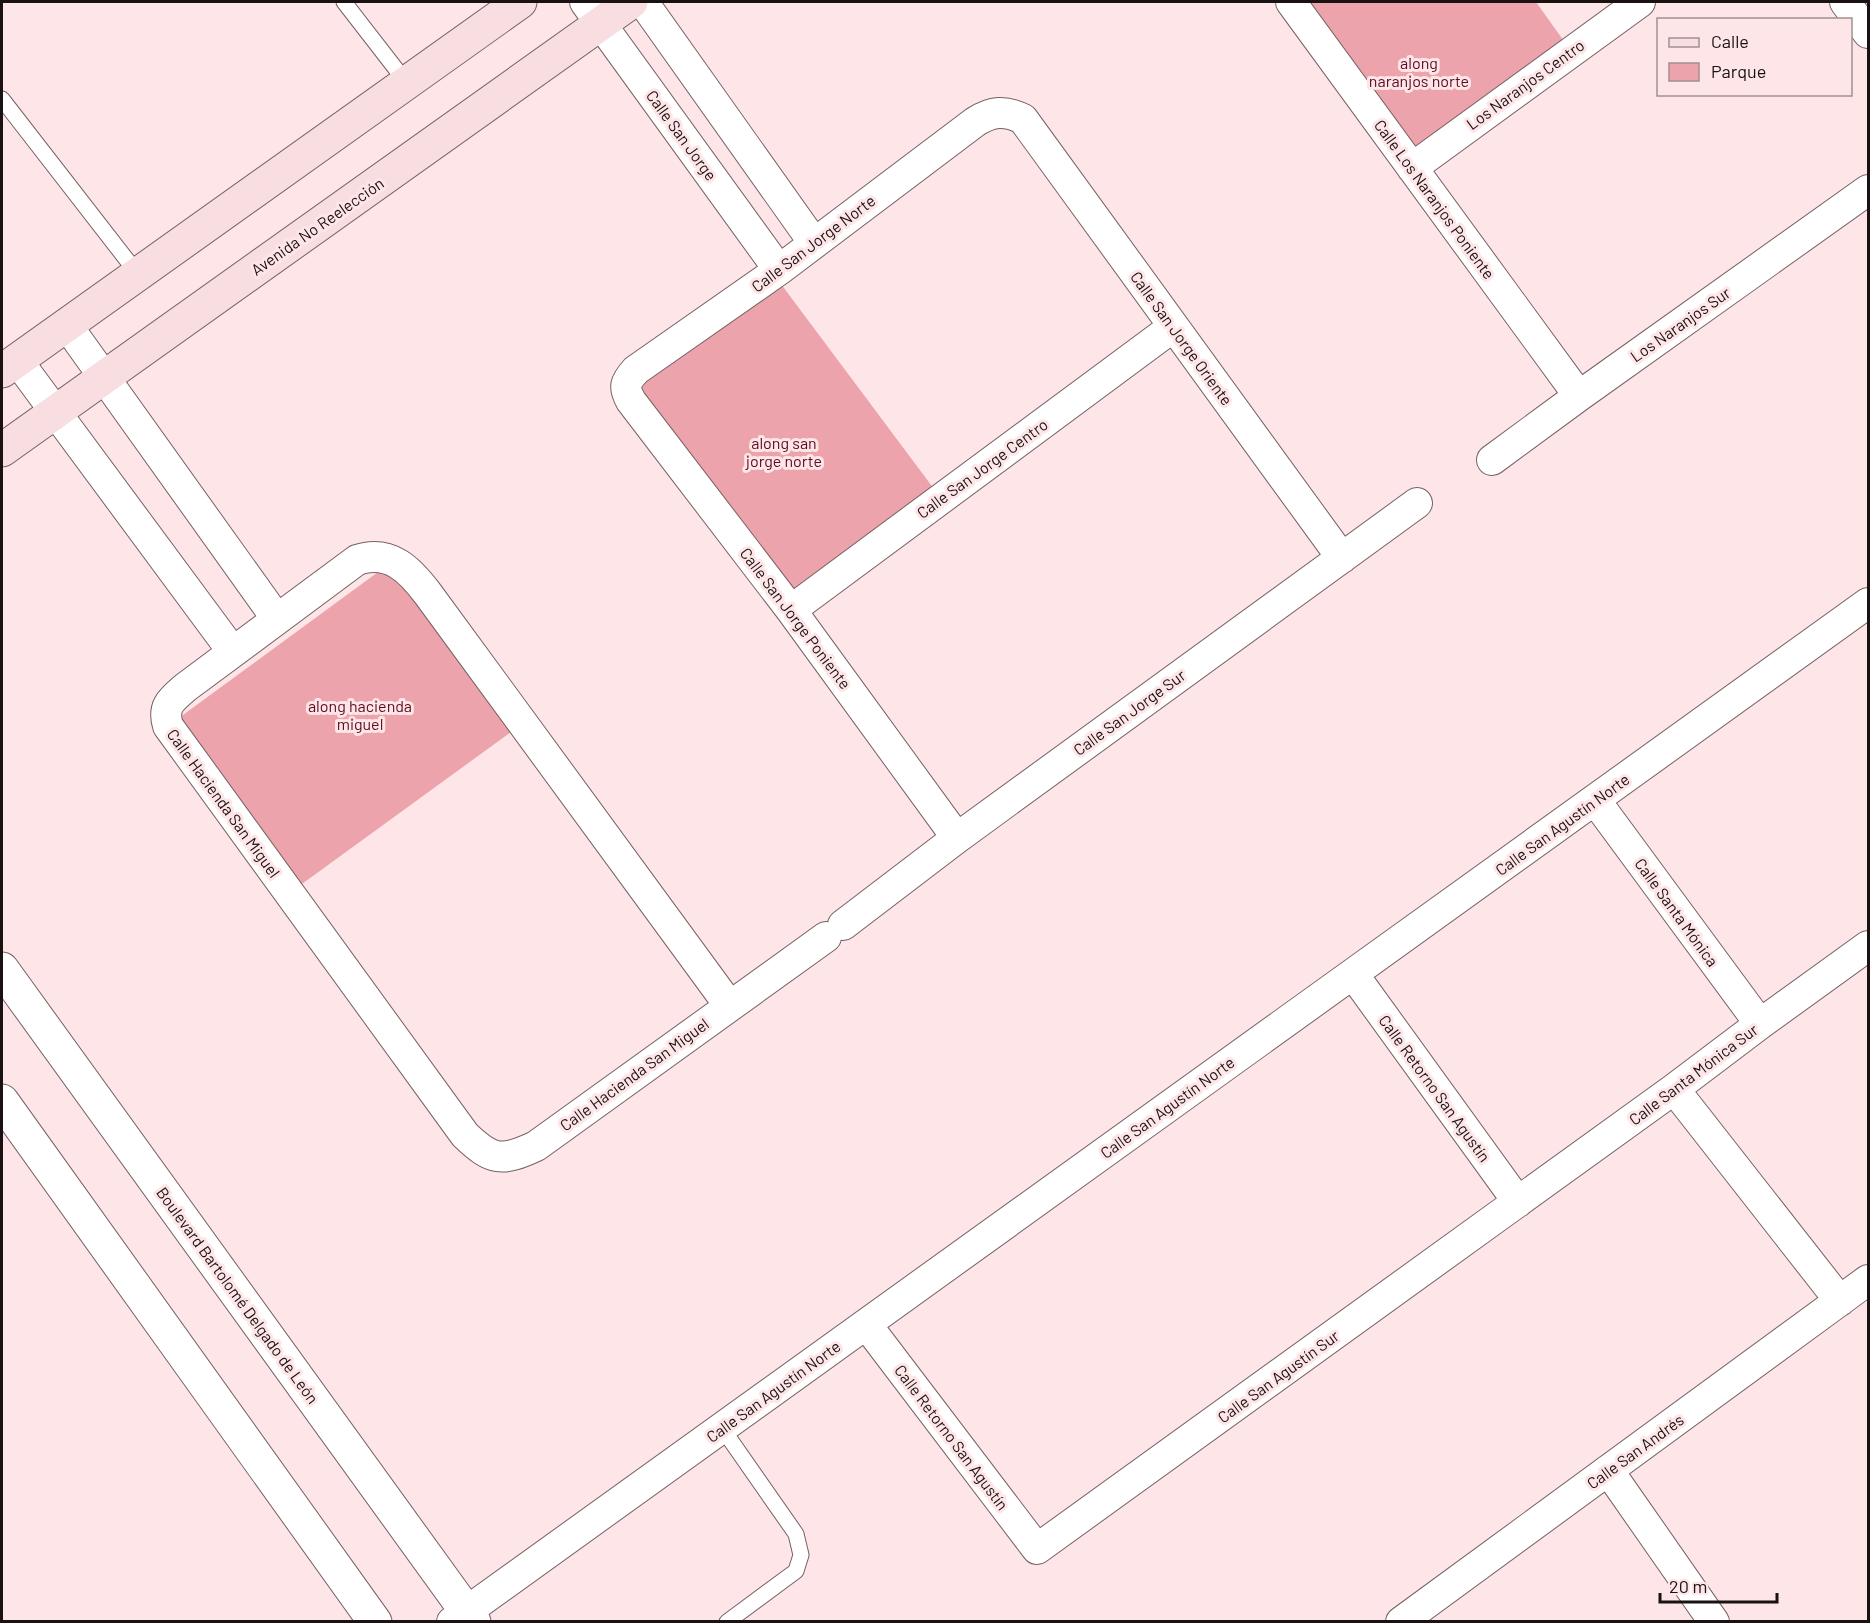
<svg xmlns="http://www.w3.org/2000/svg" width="1870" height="1623" viewBox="0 0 1870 1623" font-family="Barlow,sans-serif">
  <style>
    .green { fill: #eca3ab }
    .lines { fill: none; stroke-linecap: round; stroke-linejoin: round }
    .service-casing { stroke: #766163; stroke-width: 17 }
    .minor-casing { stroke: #766163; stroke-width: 32 }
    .tertiary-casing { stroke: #766163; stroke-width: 35 }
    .secondary-casing { stroke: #766163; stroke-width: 35 }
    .service { stroke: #fff; stroke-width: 15 }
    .minor { stroke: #fff; stroke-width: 30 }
    .tertiary { stroke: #fff; stroke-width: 33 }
    .secondary { stroke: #f8dee1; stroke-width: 33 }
    .labels { text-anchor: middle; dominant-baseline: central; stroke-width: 6; stroke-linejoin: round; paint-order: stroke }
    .park-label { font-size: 16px; fill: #5b0d22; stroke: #fee5e7 }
    .street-label { font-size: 16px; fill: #191112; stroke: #fee5e7 }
  </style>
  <rect width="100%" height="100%" fill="#fee5e7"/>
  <path class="green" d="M 1281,2 L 1536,2 L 1571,51 L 1403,170 Z
    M 772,272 L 940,497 L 779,609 L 616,390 Z
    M 389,564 L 511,732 L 295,889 L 172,723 Z"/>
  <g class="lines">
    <defs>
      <path id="service" d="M 344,2 L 406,82
        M 2,99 L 137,273
        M 722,1428 L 796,1534 L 801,1555 L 796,1571 L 727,1622"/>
      <path id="minor" d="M 585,2 L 779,270
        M 643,2 L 814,243
        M 1291,2 L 1579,396
        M 1845,2 L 1868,33
        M 1412,168 L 1640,2
        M 66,324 L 277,619
        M 17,360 L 233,652
        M 1492,460 L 1579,396 L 1868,190
        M 791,610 L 1173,327
        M 1595,800 L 1760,1024
        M 957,838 L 791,610 L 631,401 C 623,387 625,382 636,370 L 779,270 L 975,122 C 992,111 1005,110 1023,119 L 1342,558
        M 843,925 L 957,838 L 1417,503
        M 1353,974 L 1518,1202
        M 729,1005 L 428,594 C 410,570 390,549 357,560 L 186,687 C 171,700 162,706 168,726 L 465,1135 C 492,1161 502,1162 536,1146 L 826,937
        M 1674,1089 L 1840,1301
        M 866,1324 L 1037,1549 L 1674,1089 L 1760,1024 L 1868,946
        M 1608,1470 L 1714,1622
        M 452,1622 L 1868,603
        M 1401,1622 L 1868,1280"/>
      <path id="tertiary" d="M 2,969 L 474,1622
        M 2,1101 L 375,1622"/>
      <path id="secondary" d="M 2,371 L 520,2
        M 2,450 L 631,2"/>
    </defs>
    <use href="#service" class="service-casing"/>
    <use href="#minor" class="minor-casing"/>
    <use href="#tertiary" class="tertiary-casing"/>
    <use href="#secondary" class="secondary-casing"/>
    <use href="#service" class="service"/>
    <use href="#minor" class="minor"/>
    <use href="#tertiary" class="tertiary"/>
    <use href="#secondary" class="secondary"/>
  </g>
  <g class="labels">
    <g class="park-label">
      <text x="1419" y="62">along<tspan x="1419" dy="18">naranjos norte</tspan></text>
      <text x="784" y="442">along san<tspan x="784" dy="18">jorge norte</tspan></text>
      <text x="360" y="705">along hacienda<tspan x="360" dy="18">miguel</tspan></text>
    </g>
    <g class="street-label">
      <text transform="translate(1525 84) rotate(-36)">Los Naranjos Centro</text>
      <text transform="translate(682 135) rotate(54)">Calle San Jorge</text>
      <text transform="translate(1435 199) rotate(54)">Calle Los Naranjos Poniente</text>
      <text transform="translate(317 226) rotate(-35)">Avenida No Reelección</text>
      <text transform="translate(813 243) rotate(-37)">Calle San Jorge Norte</text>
      <text transform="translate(1680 324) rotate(-35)">Los Naranjos Sur</text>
      <text transform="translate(1182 338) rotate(54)">Calle San Jorge Oriente</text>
      <text transform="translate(982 468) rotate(-36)">Calle San Jorge Centro</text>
      <text transform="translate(796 618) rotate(53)">Calle San Jorge Poniente</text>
      <text transform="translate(1129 712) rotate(-36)">Calle San Jorge Sur</text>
      <text transform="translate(224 803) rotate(54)">Calle Hacienda San Miguel</text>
      <text transform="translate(1562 824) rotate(-36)">Calle San Agustín Norte</text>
      <text transform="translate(1677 912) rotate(54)">Calle Santa Mónica</text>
      <text transform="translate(634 1074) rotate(-36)">Calle Hacienda San Miguel</text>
      <text transform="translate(1693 1074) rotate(-37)">Calle Santa Mónica Sur</text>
      <text transform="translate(1435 1088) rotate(54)">Calle Retorno San Agustín</text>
      <text transform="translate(1167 1107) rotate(-36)">Calle San Agustín Norte</text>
      <text transform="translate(238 1295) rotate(54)">Boulevard Bartolomé Delgado de León</text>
      <text transform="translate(1278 1376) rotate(-36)">Calle San Agustín Sur</text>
      <text transform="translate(773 1391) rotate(-36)">Calle San Agustín Norte</text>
      <text transform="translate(952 1437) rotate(53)">Calle Retorno San Agustín</text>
      <text transform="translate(1635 1451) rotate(-36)">Calle San Andrés</text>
    </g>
  </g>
  <rect width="1870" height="1623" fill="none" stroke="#191112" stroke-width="6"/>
  <rect x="1657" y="18" width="195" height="78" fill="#fee5e7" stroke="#a29092" stroke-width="1.5"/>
  <rect x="1669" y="38" width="30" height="9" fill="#f8dee1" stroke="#a29092" stroke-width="1.5"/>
  <text x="1711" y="48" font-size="18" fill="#191112">Calle</text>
  <rect x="1669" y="63" width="30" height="18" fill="#eca3ab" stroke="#a29092" stroke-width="1.5"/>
  <text x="1711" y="78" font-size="18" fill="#191112">Parque</text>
  <path d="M1660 1593v9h117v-9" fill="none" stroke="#191112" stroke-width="3"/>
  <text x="1669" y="1593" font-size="18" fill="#191112" stroke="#fee5e7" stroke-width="4.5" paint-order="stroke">20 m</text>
</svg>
